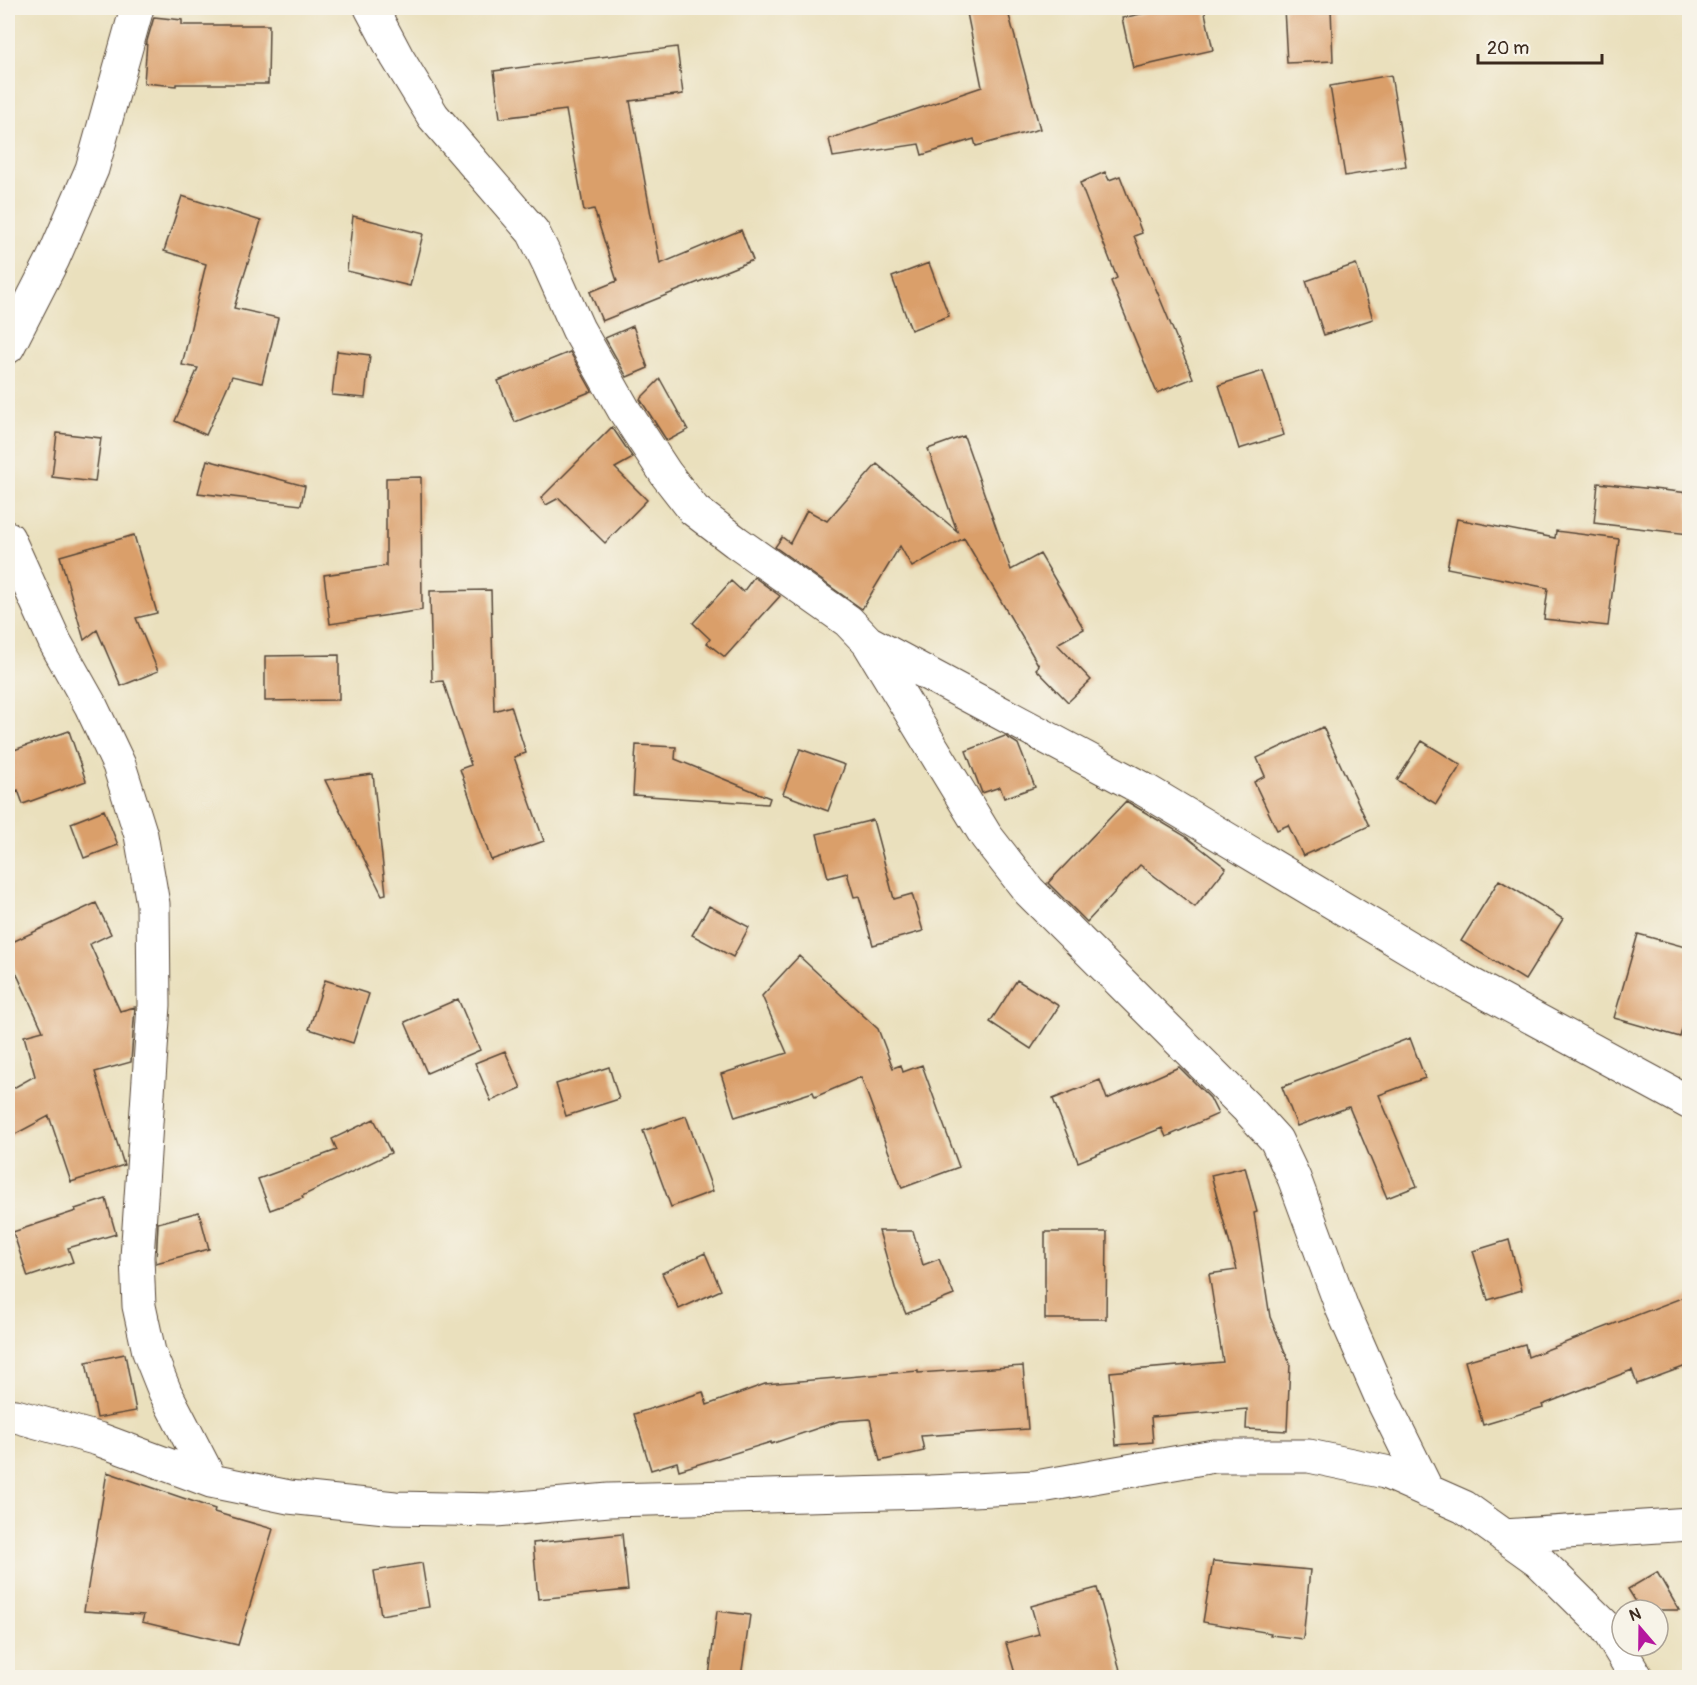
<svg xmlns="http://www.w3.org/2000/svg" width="1697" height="1685" viewBox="0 0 1697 1685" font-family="Pangolin,sans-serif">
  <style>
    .building { fill: #da9f6a }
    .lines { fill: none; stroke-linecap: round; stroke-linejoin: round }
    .minor-casing { stroke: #554536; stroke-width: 35 }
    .minor { stroke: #fff; stroke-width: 33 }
  </style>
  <rect width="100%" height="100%" fill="#f7f3e8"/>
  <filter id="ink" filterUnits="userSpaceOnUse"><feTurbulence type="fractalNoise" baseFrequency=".0167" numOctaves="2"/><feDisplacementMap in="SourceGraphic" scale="12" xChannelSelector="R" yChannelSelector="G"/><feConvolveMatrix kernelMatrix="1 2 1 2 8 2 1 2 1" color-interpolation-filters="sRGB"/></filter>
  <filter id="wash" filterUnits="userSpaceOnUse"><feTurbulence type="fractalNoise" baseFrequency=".008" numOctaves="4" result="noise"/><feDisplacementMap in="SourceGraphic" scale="24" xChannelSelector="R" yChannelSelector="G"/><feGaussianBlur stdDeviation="1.35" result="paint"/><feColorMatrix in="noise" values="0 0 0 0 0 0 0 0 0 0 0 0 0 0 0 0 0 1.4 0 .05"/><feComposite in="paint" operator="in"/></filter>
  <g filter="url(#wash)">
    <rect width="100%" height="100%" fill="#eae0bd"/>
    <g id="blocks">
      <path class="building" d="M 966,8 L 1007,8 L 1040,129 L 976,146 L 974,139 L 922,155 L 919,144 L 833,157 L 829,139 L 982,87 Z
        M 1168,8 L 1204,8 L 1213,50 L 1133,68 L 1122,18 Z
        M 1284,8 L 1331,8 L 1333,61 L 1287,63 Z
        M 154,17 L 182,20 L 182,25 L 269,25 L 268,84 L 176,84 L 176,86 L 144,83 L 147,41 Z
        M 677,47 L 683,94 L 630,101 L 660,264 L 741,230 L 753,260 L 602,321 L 590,292 L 617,281 L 594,209 L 584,211 L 566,110 L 500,118 L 494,71 Z
        M 1391,75 L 1406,166 L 1345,176 L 1330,86 Z
        M 1105,172 L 1109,180 L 1120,176 L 1142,233 L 1134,236 L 1193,378 L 1157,393 L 1111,281 L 1117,278 L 1080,183 Z
        M 182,196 L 261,221 L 234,308 L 278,318 L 262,383 L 232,376 L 206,435 L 175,421 L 198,368 L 182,365 L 206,264 L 164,251 Z
        M 353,216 L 423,234 L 410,286 L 347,271 Z
        M 929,263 L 949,316 L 911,330 L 892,277 Z
        M 1356,264 L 1373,319 L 1324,335 L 1306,281 Z
        M 633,326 L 648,368 L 627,377 L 605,338 Z
        M 337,351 L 370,355 L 365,398 L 332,395 Z
        M 570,352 L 592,391 L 515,422 L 498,381 Z
        M 1263,371 L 1284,435 L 1239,449 L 1219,385 Z
        M 660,379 L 688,430 L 667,441 L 640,399 Z
        M 612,427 L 633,458 L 615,468 L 647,500 L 605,543 L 559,498 L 546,505 L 541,498 Z
        M 57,433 L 101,438 L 95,482 L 52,477 Z
        M 964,436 L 1011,570 L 1040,554 L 1084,629 L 1057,644 L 1091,680 L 1068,702 L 1036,669 L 1039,666 L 964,538 L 912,567 L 900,546 L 862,609 L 775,547 L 782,537 L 790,543 L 807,510 L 827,521 L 877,464 L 957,531 L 928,449 Z
        M 207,460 L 305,486 L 301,505 L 198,493 Z
        M 421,477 L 422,610 L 330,624 L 324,575 L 386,566 L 386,478 Z
        M 1598,483 L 1689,493 L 1689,534 L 1594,523 Z
        M 1457,519 L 1555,538 L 1556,531 L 1619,539 L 1608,626 L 1544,619 L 1548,588 L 1447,568 Z
        M 134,535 L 157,613 L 136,618 L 158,671 L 121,686 L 97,630 L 84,640 L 60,556 Z
        M 754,577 L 780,596 L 725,657 L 707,643 L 710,639 L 693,623 L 731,581 L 743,592 Z
        M 491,590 L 494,711 L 511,706 L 526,753 L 514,757 L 544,841 L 491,860 L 460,769 L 471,765 L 443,681 L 432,682 L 430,591 Z
        M 339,655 L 339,700 L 265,701 L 265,656 Z
        M 1323,727 L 1369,826 L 1303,856 L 1288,825 L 1277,830 L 1254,782 L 1265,776 L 1257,758 Z
        M 69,731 L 86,781 L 23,804 L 18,790 L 8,794 L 8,752 Z
        M 1005,736 L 1018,744 L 1035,787 L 1004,798 L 1000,787 L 982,793 L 966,751 Z
        M 1422,741 L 1461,765 L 1436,804 L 1397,780 Z
        M 636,745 L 676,747 L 675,759 L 770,798 L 768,804 L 633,795 Z
        M 800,749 L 845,765 L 828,811 L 783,794 Z
        M 373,774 L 386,894 L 382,895 L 325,780 Z
        M 1126,801 L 1185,836 L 1226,868 L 1195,907 L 1140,865 L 1087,922 L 1048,883 Z
        M 104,810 L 118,845 L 84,858 L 71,823 Z
        M 873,820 L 894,899 L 912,894 L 923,931 L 873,945 L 859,896 L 854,897 L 847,873 L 828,878 L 817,834 Z
        M 1499,880 L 1563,919 L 1525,980 L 1461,941 Z
        M 96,903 L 111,934 L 90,944 L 120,1011 L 135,1007 L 131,1062 L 95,1072 L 124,1165 L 71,1182 L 49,1116 L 8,1138 L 8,1091 L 35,1076 L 24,1036 L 43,1031 L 8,955 L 8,944 Z
        M 709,906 L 749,927 L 733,957 L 692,935 Z
        M 1638,934 L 1689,948 L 1689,1005 L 1680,1037 L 1614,1018 Z
        M 799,956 L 878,1029 L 893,1068 L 901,1065 L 903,1072 L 922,1065 L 959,1167 L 902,1188 L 861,1077 L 815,1097 L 813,1092 L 735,1117 L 721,1074 L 787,1053 L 762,996 Z
        M 325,980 L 369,994 L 353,1043 L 309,1029 Z
        M 1017,980 L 1059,1006 L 1031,1049 L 990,1022 Z
        M 458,999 L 480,1050 L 427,1073 L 405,1022 Z
        M 1410,1038 L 1425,1078 L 1379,1095 L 1417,1186 L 1387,1198 L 1349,1107 L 1297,1126 L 1282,1087 Z
        M 505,1051 L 521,1088 L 491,1101 L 475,1063 Z
        M 609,1067 L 619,1099 L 566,1116 L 556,1084 Z
        M 1179,1067 L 1210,1098 L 1218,1114 L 1166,1137 L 1162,1128 L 1078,1162 L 1053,1099 L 1100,1080 L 1107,1099 Z
        M 686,1116 L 713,1191 L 671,1207 L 643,1131 Z
        M 374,1119 L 391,1153 L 302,1196 L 303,1198 L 270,1210 L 258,1179 L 337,1150 L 332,1139 Z
        M 1245,1167 L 1257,1212 L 1254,1213 L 1270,1317 L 1290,1364 L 1287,1431 L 1246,1429 L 1247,1409 L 1151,1417 L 1153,1442 L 1116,1445 L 1110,1372 L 1223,1362 L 1209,1274 L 1237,1270 L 1211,1175 Z
        M 106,1199 L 116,1234 L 68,1248 L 73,1262 L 28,1277 L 13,1232 L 76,1211 L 75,1209 Z
        M 199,1212 L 209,1249 L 156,1263 L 158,1223 Z
        M 879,1231 L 913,1231 L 923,1265 L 939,1259 L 954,1295 L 906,1314 L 896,1291 Z
        M 1045,1232 L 1107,1232 L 1106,1319 L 1045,1319 Z
        M 1509,1240 L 1522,1290 L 1488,1300 L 1473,1251 Z
        M 705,1253 L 721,1290 L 679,1309 L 662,1273 Z
        M 1689,1295 L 1689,1365 L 1637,1384 L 1632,1370 L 1542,1405 L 1543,1407 L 1483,1425 L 1465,1361 L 1525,1344 L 1528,1357 Z
        M 125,1354 L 136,1411 L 97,1418 L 86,1362 Z
        M 1023,1366 L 1028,1429 L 921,1436 L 924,1451 L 880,1461 L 870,1419 L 839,1421 L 771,1444 L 771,1442 L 679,1470 L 677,1462 L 651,1470 L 634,1414 L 703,1392 L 707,1405 L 765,1384 L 918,1371 L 918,1373 Z
        M 107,1472 L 215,1509 L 214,1512 L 273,1529 L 238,1645 L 142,1622 L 144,1615 L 84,1611 Z
        M 622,1534 L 628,1590 L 538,1599 L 533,1543 Z
        M 1213,1561 L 1310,1570 L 1303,1639 L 1270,1635 L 1271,1633 L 1203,1622 Z
        M 422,1563 L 429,1607 L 381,1615 L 374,1571 Z
        M 1657,1572 L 1679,1610 L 1641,1610 L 1628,1589 Z
        M 1097,1588 L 1122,1677 L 1016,1677 L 1006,1643 L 1039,1634 L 1031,1606 Z
        M 717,1611 L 750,1615 L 741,1677 L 709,1677 Z"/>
    </g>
  </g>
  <g filter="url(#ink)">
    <use href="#blocks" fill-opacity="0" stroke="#554536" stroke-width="1.5"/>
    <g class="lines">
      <defs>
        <path id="minor" d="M 371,8 L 397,57 L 433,116 L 533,232 L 548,262 L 578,329 L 624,410 L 666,474 L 694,510 L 736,542 L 848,621 L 868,642 L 986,836 L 1029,891 L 1246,1107 L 1276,1140 L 1294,1178 L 1342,1308 L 1381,1397 L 1428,1492
          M 8,347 L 53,259 L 92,169 L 137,8
          M 8,538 L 55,642 L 91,706 L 119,765 L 141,835 L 153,904 L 154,1005 L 137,1257 L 139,1306 L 149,1352 L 165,1392 L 211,1481
          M 870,643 L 1145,790 L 1463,980 L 1690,1103
          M 8,1415 L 16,1416 L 98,1439 L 211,1481 L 289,1497 L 395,1508 L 496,1510 L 609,1500 L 930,1492 L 1036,1487 L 1214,1456 L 1309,1456 L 1385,1472 L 1464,1507 L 1538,1560 L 1606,1627 L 1637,1678
          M 1504,1536 L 1690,1524"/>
      </defs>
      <use href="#minor" class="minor-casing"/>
      <use href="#minor" class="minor"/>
    </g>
  </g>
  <rect width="1697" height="1685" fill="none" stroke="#f7f3e8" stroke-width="30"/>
  <g transform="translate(1640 1628) rotate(340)"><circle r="28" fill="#f7f3e8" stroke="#aca397" stroke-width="1.5"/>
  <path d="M0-4.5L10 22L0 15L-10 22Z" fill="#b5179e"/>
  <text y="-9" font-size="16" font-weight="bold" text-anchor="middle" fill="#3b2a1e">N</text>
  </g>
  <path d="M1478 54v9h124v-9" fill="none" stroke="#3b2a1e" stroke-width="3"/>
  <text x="1487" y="54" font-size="18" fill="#3b2a1e" stroke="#f7f3e8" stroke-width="4.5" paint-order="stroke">20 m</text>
</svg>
